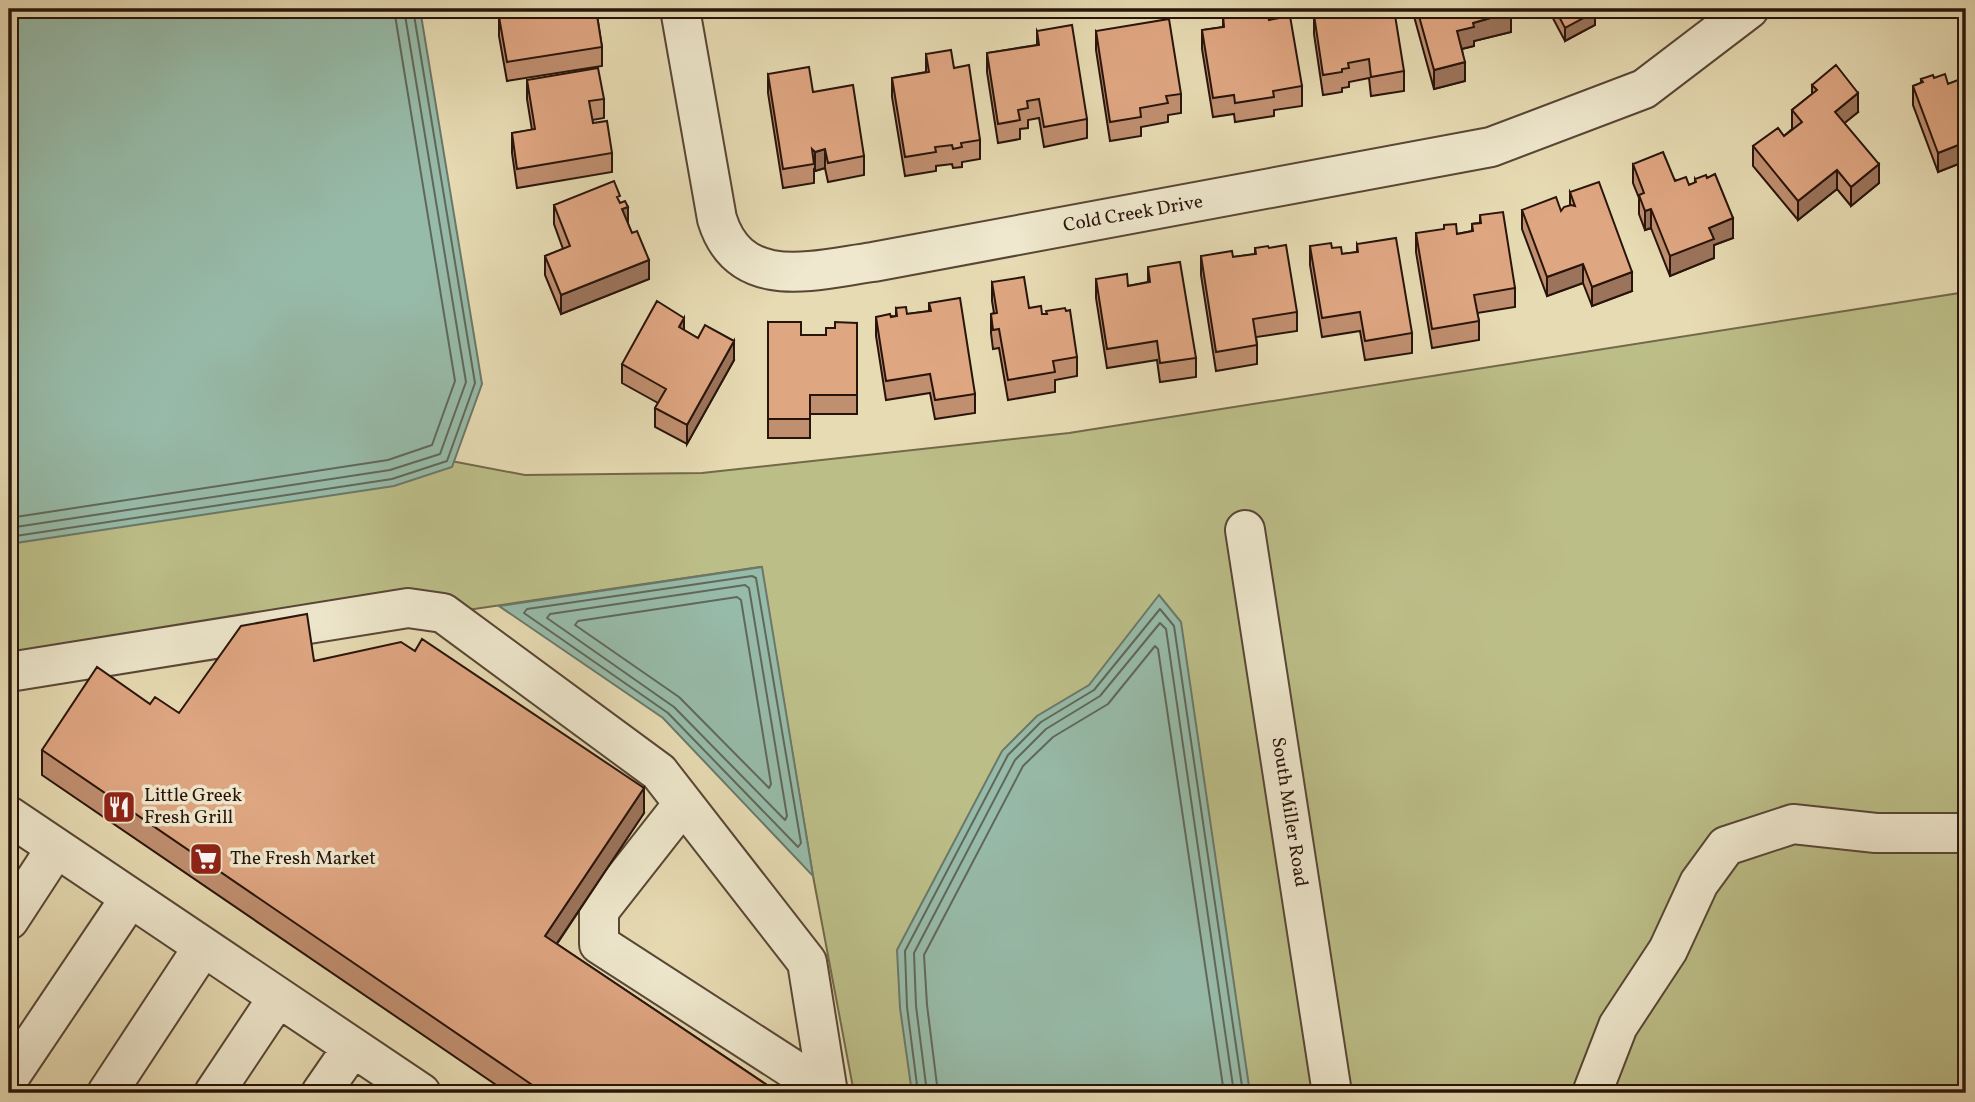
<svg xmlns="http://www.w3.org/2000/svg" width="1975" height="1102" viewBox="0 0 1975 1102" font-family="Vollkorn,serif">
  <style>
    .green { fill: #bcbe88; stroke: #72694a; stroke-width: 2 }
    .water { fill: #97bba9; stroke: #6b786a; stroke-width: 2 }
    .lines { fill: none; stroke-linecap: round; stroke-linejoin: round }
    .shore { stroke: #60685a; stroke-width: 2 }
    .minor-casing { stroke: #584635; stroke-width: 42 }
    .minor { stroke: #efe8ce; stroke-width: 38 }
    .wall { fill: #c08f70; stroke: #29140b; stroke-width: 2 }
    .shaded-wall { fill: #9c745b; stroke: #29140b; stroke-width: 2 }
    .building { fill: #dfa682; stroke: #29140b; stroke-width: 2 }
    .labels { text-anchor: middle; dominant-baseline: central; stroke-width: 7; stroke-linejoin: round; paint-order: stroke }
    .street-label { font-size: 19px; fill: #29140b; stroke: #efe8ce }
    .poi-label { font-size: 19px; fill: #29140b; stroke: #efe8ce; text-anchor: start }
  </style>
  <rect width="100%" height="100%" fill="#e7dbb3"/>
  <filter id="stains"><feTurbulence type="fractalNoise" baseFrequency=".00286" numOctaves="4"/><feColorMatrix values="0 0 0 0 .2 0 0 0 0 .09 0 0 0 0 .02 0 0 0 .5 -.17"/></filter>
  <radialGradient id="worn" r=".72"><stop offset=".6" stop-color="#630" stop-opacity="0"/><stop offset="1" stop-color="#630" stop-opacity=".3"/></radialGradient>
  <path class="green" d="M 1966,292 L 1966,1093 L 854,1093 L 813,876 L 761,567 L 9,677 L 9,522 L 446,460 L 525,475 L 702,473 L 1069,433 Z"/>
  <path class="water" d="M 9,9 L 420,9 L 482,384 L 452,467 L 394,486 L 9,544 Z
    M 762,567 L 813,876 L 663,718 L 499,606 Z
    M 1159,595 L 1181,622 L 1250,1093 L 912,1093 L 900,1008 L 897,950 L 1002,751 L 1037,716 L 1089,685 Z"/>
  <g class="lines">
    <path class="shore" d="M 9,518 L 388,460 L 432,445 L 455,381 L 394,9
      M 9,528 L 390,470 L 440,454 L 466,382 L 404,9
      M 9,537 L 392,479 L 447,461 L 475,383 L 413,9
      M 752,576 L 756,578 L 801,843 L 798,847 L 668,713 L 524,613 L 527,609 Z
      M 745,585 L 749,588 L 787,816 L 785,820 L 674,707 L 547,618 L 550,614 Z
      M 737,597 L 741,600 L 771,784 L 769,788 L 679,697 L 575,625 L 578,621 Z
      M 918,1093 L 907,1007 L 905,951 L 1008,755 L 1041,722 L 1094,690 L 1160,609 L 1174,626 L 1243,1093
      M 927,1093 L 916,1006 L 914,953 L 1015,760 L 1046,729 L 1100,696 L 1160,623 L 1166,629 L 1234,1093
      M 938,1093 L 927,1005 L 924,955 L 1023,766 L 1053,737 L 1108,704 L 1155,646 L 1158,649 L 1224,1093"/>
    <defs>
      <path id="minor" d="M 680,9 L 717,219 C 740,293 814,270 873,262 L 1491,147 L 1644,89 L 1749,9
        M 1245,530 L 1332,1093
        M 9,672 L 408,608 L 443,613 L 659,772 L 807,962 L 828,1093
        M 683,804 L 599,911 L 599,944 L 828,1092
        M 9,816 L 421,1093
        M 9,920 L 56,848
        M 9,1078 L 130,898
        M 107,1093 L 203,947
        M 214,1093 L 278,997
        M 321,1093 L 352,1048
        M 1592,1093 L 1618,1026 L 1668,950 L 1699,883 L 1726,846 L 1793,824 L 1876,833 L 1966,833"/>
    </defs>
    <use href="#minor" class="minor-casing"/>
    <use href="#minor" class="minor"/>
  </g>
  <path class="wall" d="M 525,9 L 596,9 L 602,47 L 602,66 L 507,81 L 499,36 L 499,17 L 526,12 Z
    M 1412,9 L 1510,9 L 1511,32 L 1474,41 L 1474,46 L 1462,49 L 1465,81 L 1434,89 Z
    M 1548,9 L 1599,9 L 1599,11 L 1595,13 L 1595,25 L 1565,41 Z
    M 1223,15 L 1269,20 L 1302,86 L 1302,106 L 1274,110 L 1274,116 L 1235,122 L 1234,114 L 1213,117 L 1202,49 L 1202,30 L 1223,27 Z
    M 1314,15 L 1404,71 L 1404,91 L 1371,96 L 1369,78 L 1349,82 L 1349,87 L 1342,88 L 1342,92 L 1323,95 L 1314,34 Z
    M 1037,31 L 1087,119 L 1087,138 L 1044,147 L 1039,118 L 1028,120 L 1028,128 L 1020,129 L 1020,139 L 998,143 L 987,72 L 987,53 L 1037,45 Z
    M 1096,31 L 1181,94 L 1181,113 L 1168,115 L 1168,122 L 1141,127 L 1141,136 L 1110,141 L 1096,50 Z
    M 926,54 L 954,68 L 980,140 L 980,159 L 962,162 L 962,167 L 953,168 L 952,164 L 936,166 L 936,171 L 905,176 L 892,97 L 892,78 L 926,72 Z
    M 1966,63 L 1966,161 L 1938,172 L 1913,105 L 1913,86 L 1921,83 L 1921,79 L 1934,78 L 1948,84 L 1962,79 L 1962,65 Z
    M 768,74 L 813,92 L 864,156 L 864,175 L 828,182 L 825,168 L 815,171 L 814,170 L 814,183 L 783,188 L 768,93 Z
    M 527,80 L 604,99 L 604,118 L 592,120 L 593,123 L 612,153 L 612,172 L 517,188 L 512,153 L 512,133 L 532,130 L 527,99 Z
    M 1812,85 L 1858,112 L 1844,123 L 1879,183 L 1851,206 L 1837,189 L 1798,220 L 1753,166 L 1753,146 L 1784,136 L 1792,129 L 1792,110 L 1812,94 Z
    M 1633,164 L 1689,185 L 1695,183 L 1695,179 L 1733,238 L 1714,245 L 1714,258 L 1670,276 L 1651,228 L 1645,230 L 1639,214 L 1639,198 L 1633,183 Z
    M 1570,192 L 1632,291 L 1592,306 L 1583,283 L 1547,296 L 1522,229 L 1522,210 L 1561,211 L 1570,205 Z
    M 620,203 L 649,279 L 561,314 L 545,275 L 545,256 L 563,249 L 554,224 L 554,205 Z
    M 1480,215 L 1515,288 L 1515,307 L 1477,313 L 1479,321 L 1479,340 L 1432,348 L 1416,252 L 1416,233 L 1457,234 L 1472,231 L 1472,224 L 1480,223 Z
    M 1357,244 L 1412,333 L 1412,353 L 1365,360 L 1360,331 L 1322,337 L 1310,265 L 1310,246 L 1332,248 L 1342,254 L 1357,252 Z
    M 1255,248 L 1269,248 L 1297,312 L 1297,331 L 1256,337 L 1257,345 L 1257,364 L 1216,371 L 1201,275 L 1201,256 L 1233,257 L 1255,254 Z
    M 1148,267 L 1196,358 L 1196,377 L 1160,382 L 1157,360 L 1107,368 L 1096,298 L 1096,279 L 1128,286 L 1148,282 Z
    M 992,282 L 1029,308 L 1042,314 L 1077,357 L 1077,376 L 1055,380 L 1055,392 L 1008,400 L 999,348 L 993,349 L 991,333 L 991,314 L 994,313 L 992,301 Z
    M 929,303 L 975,394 L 975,413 L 935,419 L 930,393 L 886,400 L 876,336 L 876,317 L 896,316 L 896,308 L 907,314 L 929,311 Z
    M 768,322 L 801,335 L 826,335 L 835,328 L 857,323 L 857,414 L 810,414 L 810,438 L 768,438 Z
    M 684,330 L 734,360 L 687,444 L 655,427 L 655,408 L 658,403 L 622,383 L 622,364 Z
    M 314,661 L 644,813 L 557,944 L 779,1093 L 508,1093 L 42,775 L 42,750 L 150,704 L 179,713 Z"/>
  <path class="shaded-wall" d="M 1590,9 L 1599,9 L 1599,11 L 1595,13 L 1595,25 L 1565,41 L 1565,28 Z
    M 1511,12 L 1511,32 L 1474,41 L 1474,46 L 1457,50 L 1457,31 L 1473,23 Z
    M 1465,62 L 1465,81 L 1434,89 L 1434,70 Z
    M 1858,93 L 1858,112 L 1835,131 L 1835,112 Z
    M 1966,142 L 1966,161 L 1938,172 L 1938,153 Z
    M 825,149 L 825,168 L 815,171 L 815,152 Z
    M 1879,164 L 1879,183 L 1851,206 L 1851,187 Z
    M 1837,170 L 1837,189 L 1798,220 L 1798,201 Z
    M 628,207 L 628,227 L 622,209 Z
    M 1651,209 L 1651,228 L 1645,230 L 1645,211 Z
    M 1733,218 L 1733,238 L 1714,245 L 1714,258 L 1670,276 L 1670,256 L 1709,228 Z
    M 649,260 L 649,279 L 561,314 L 561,295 Z
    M 1583,264 L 1583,283 L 1547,296 L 1547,277 Z
    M 1632,272 L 1632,291 L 1592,306 L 1592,287 Z
    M 684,318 L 684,337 L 679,327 Z
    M 734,341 L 734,360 L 687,444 L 687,425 Z
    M 644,788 L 644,813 L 545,961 L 545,936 Z"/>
  <path class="building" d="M 528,9 L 596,9 L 602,47 L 507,62 L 499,17 L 529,12 Z
    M 1261,9 L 1267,9 L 1269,20 L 1290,16 L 1302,86 L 1273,91 L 1274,97 L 1235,103 L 1234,95 L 1213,98 L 1202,30 L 1224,27 L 1223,15 Z
    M 1354,9 L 1394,9 L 1404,71 L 1371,77 L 1369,59 L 1348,63 L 1349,68 L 1342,69 L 1342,72 L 1323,75 L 1314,15 Z
    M 1417,9 L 1510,9 L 1511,12 L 1473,23 L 1474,27 L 1457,31 L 1465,62 L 1434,70 Z
    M 1555,9 L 1593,9 L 1595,12 L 1565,28 Z
    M 1169,19 L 1181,94 L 1166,96 L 1168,103 L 1140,108 L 1141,117 L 1110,122 L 1096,31 Z
    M 1072,25 L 1087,119 L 1044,127 L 1039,99 L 1027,101 L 1028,108 L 1018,110 L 1020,120 L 998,124 L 987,53 L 1039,45 L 1037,31 Z
    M 951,50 L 954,68 L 969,65 L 980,140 L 961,143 L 962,147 L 953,149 L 952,145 L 935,147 L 936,152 L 905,157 L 892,78 L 929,72 L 926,54 Z
    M 1966,63 L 1966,76 L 1962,65 Z
    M 1836,65 L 1858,93 L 1835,112 L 1879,164 L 1851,187 L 1837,170 L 1798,201 L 1753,146 L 1778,128 L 1784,136 L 1802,122 L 1792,110 L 1817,90 L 1812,85 Z
    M 809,67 L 813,92 L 853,85 L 864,156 L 828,163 L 825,149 L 815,152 L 812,149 L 814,164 L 783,169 L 768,74 Z
    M 598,68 L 604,99 L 589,101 L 593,123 L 607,121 L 612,153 L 517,169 L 512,133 L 535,129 L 527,80 Z
    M 1945,74 L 1948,84 L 1966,77 L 1966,142 L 1938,153 L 1913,86 L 1923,82 L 1921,79 L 1933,75 L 1934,78 Z
    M 1663,152 L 1675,181 L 1686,177 L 1689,185 L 1696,182 L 1695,179 L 1706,175 L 1707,178 L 1715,174 L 1733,218 L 1709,228 L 1714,239 L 1670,256 L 1651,209 L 1645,211 L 1639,195 L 1644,193 L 1633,164 Z
    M 614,181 L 620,196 L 617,197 L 620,203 L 625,201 L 628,207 L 622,209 L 632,233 L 637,231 L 649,260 L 561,295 L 545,256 L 570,246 L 554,205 Z
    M 1599,182 L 1632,272 L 1592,287 L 1583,264 L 1547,277 L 1522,210 L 1556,197 L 1561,211 L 1564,207 L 1571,205 L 1575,206 L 1570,192 Z
    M 1503,212 L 1515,288 L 1474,295 L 1479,321 L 1432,329 L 1416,233 L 1444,229 L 1444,225 L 1456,224 L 1457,234 L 1473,231 L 1472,224 L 1481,223 L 1480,215 Z
    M 1396,238 L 1412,333 L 1365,341 L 1360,312 L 1322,318 L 1310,246 L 1331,243 L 1332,248 L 1341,247 L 1342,254 L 1358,252 L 1357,244 Z
    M 1286,245 L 1297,312 L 1253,319 L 1257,345 L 1216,352 L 1201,256 L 1232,251 L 1233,257 L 1256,254 L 1255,248 L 1268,246 L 1269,248 Z
    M 1180,262 L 1196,358 L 1160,363 L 1157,341 L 1107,349 L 1096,279 L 1127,274 L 1128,286 L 1150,282 L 1148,267 Z
    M 1024,277 L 1029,308 L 1041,306 L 1042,314 L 1047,314 L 1046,311 L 1065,308 L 1066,311 L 1070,310 L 1077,357 L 1053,361 L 1055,372 L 1008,380 L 999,329 L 993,330 L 991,314 L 997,313 L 992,282 Z
    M 960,298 L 975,394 L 935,400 L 930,374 L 886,381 L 876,317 L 890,314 L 891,317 L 897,316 L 896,308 L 906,307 L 907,314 L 931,311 L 929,303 Z
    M 657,301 L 684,318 L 679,327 L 698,338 L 705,325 L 734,341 L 687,425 L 655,408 L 666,389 L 622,364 Z
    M 768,322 L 801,322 L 801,335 L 826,335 L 826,328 L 835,328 L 835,322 L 857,323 L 857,395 L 810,395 L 810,419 L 768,419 Z
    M 307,614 L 314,661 L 401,642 L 415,651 L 422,639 L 644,788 L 545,936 L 779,1093 L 544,1093 L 42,750 L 97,667 L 150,704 L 155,697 L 179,713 L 241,626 Z"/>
  <defs>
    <symbol id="restaurant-square" viewBox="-11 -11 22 22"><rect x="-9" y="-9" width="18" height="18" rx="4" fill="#8f2418" stroke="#efe8ce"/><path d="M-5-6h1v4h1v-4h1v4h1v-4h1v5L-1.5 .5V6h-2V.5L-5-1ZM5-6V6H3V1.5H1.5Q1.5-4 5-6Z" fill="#fff"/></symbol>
    <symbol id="supermarket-square" viewBox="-11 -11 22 22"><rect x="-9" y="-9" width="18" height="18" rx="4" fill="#8f2418" stroke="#efe8ce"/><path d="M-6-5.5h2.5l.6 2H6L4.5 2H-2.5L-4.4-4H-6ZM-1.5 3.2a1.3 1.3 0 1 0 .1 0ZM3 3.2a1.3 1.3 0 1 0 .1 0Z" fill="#fff"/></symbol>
  </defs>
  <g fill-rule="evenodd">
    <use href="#restaurant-square" x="100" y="788" width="38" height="38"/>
    <use href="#supermarket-square" x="187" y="840" width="38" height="38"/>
  </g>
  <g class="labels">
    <g class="street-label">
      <text transform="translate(1133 214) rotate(-10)">Cold Creek Drive</text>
      <text transform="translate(1289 812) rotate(81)">South Miller Road</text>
    </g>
    <g class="poi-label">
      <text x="144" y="796">Little Greek<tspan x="144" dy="22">Fresh Grill</tspan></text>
      <text x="230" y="859">The Fresh Market</text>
    </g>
  </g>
  <rect width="1975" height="1102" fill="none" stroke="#e7dbb3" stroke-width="35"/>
  <rect x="10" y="10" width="1954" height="1081" fill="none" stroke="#29140b" stroke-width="3.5"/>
  <rect x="18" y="18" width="1940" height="1067" fill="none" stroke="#29140b" stroke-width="2"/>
  <rect width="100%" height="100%" filter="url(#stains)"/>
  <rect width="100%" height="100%" fill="url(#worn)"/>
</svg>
